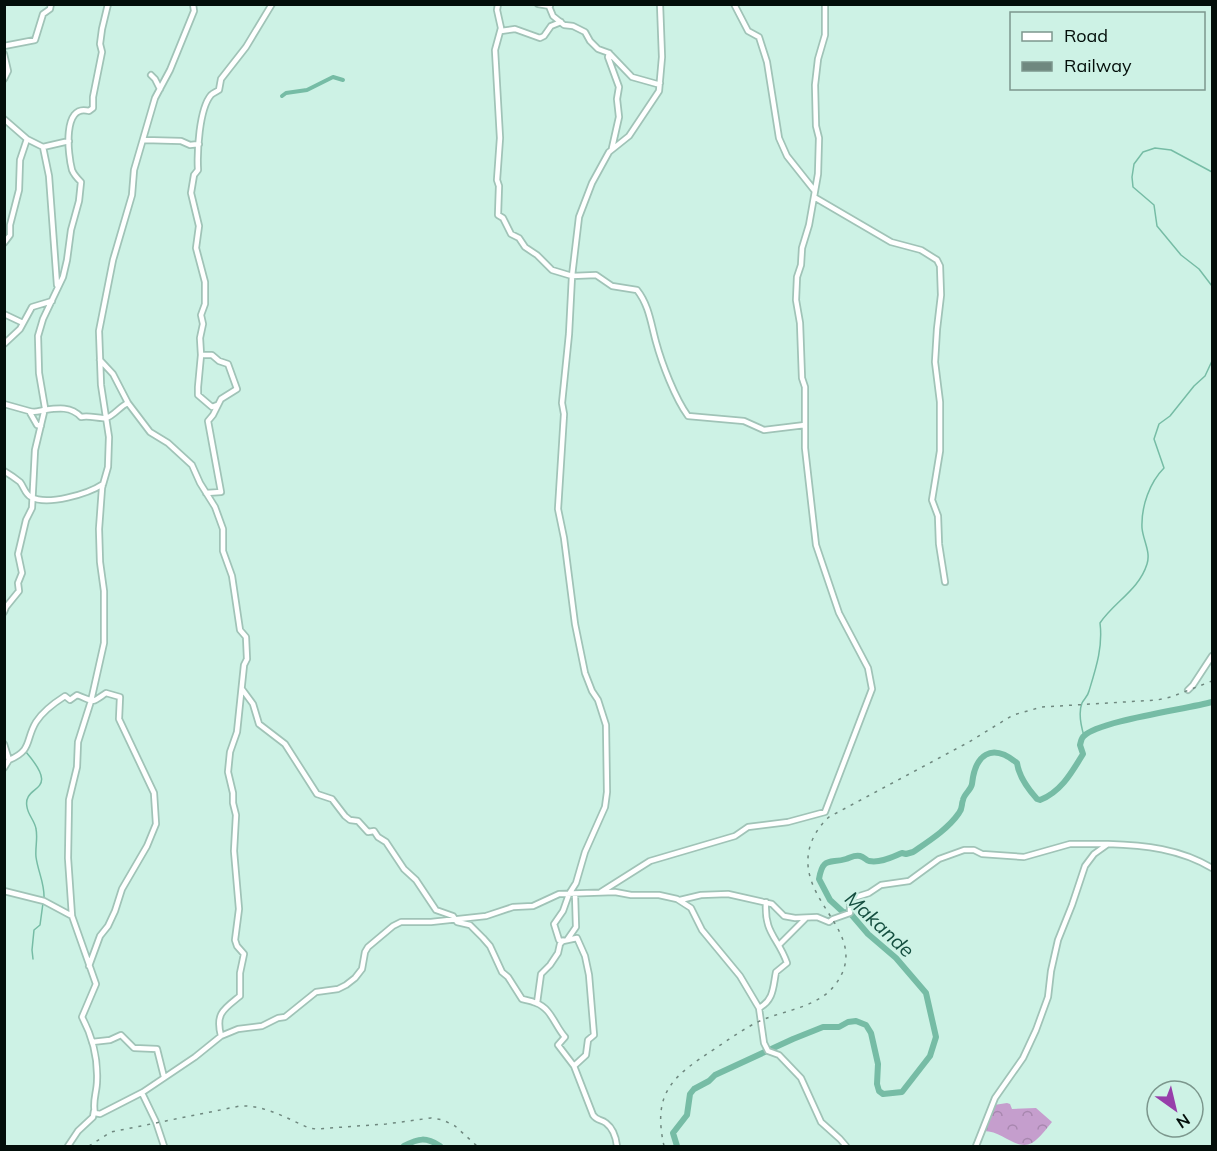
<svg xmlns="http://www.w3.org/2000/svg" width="1217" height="1151" viewBox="0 0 1217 1151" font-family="Mulish,sans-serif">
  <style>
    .forest { fill: url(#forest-crowns) }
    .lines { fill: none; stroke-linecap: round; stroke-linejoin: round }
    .stream { stroke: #76bca5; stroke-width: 1.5 }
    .canal { stroke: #76bca5; stroke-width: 4 }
    .river { stroke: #76bca5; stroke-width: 6 }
    .minor-casing { stroke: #a0c3b7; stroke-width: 8 }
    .minor { stroke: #fff; stroke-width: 4.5 }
    .rail { stroke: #6f887f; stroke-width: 1.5; stroke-dasharray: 3 6; stroke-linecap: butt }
    .labels { text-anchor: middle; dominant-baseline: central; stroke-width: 4.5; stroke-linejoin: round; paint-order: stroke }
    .water-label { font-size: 20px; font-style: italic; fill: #144e3f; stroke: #cdf2e5 }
  </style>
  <defs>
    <pattern id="forest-crowns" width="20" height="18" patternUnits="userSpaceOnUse" patternTransform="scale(1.5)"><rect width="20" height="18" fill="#c59ecd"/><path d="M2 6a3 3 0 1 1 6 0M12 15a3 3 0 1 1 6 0" fill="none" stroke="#a887af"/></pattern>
  </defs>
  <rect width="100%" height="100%" fill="#cdf2e5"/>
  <path class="forest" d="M 1007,1103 L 1010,1104 L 1012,1109 L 1036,1108 L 1052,1122 C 1046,1129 1040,1138 1032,1143 C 1016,1151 1003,1131 984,1131 L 994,1105 Z"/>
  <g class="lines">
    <path class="stream" d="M 1212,172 L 1171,150 L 1155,148 L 1143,152 L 1134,164 L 1132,177 L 1133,187 L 1154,205 L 1157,226 L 1181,255 L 1199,269 L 1212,286
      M 1084,736 C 1081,726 1078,713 1082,703 C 1084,699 1088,696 1089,691 C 1096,668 1103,647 1100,623 C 1114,602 1139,590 1147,564 C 1151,552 1143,540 1142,528 C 1141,506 1150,482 1164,468 L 1154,439 L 1159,424 L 1170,416 L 1194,386 L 1205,376 L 1212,361
      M 26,752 C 63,795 22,783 27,807 C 28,815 35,821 36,829 C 38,838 35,848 36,857 C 38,872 45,884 44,899
      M 33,959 L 32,950 L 34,930 L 40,925 L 43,903"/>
    <path class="canal" d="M 282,96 L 286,93 L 307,90 L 333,77 L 343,80"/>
    <path class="river" d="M 404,1146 C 419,1138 426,1137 440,1146
      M 677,1146 L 673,1133 L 687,1115 L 690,1094 L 694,1089 L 709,1081 L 715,1075 L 793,1039 L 823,1027 L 839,1027 L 848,1022 L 856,1021 L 866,1025 L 871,1033 L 878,1064 L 877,1084 L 879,1091 L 883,1094 L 902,1092 L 930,1056 L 936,1037 L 926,993 L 896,958 L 868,934 L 850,913 L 843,912 L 830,900 L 819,879 C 823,856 830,864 846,859 C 852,857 854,855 860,856 C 864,857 866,860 869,861 C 881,863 892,857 902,853 L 906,854 L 913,852 C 929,841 948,829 959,813 C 963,808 961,805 963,800 C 964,794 971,790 972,784 C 975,755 991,742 1017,763 C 1019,777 1028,789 1037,799 L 1040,800 C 1061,792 1072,772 1083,754 L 1080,745 C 1081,742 1081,738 1084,736 C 1098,721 1187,709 1212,702"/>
    <defs>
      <path id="minor" d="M 193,4 L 194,11 L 170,70 L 155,98 L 134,170 L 132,195 L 113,260 L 99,331 L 101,385 L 109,437 L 108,467 L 102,488 L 99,529 L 100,562 L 104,591 L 104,643 L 91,701 L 78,742 L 77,767 L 69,800 L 68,858 L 72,916 L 96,984 L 82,1017 C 92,1036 98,1059 97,1081 C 97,1092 92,1102 95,1113 L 100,1114 L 143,1092 L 195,1057 L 221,1036 L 238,1029 L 262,1026 L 278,1018 L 285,1017 L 316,992 L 338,989 L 346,985 L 355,978 L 362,969 L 365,952 L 368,947 L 393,926 L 401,922 L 431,922 L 486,916 L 513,907 L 533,906 L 559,894 L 615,892 L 631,895 L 659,895 L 677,899 L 691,908 L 702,930 L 740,976 L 759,1008 L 764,1043 L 768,1051 L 779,1055 L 801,1078 L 821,1122 L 840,1139 L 846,1146
        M 498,4 L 497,10 L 501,28 L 495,50 L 500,138 L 497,180 L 499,186 L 498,215 L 503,218 L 511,234 L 519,238 L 525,247 L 537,255 L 552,270 L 572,276 L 596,275 L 612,286 L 637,290 C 649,305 651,324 656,342 C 662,364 675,398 688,416 L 744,421 L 764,430 L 805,425
        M 538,4 L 550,6
        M 548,4 L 553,16 L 564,25 L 573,26 L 585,32 L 590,41 L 598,49 L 609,53 L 632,77 L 657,84 L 660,83
        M 734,4 L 748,31 L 759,37 L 767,62 L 779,138 L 787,156 L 814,190
        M 501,31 L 515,29 L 540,38 L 544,36 L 551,26 L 561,22
        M 4,46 L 35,40 L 43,14 L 50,9 L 51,4
        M 609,53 L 608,57 L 619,87 L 617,99 L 619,117 L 612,148
        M 4,54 L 8,71 L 4,79
        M 151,75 L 155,79 L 160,89
        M 4,119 L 27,139 L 43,147 L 49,176 L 57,285
        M 144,140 L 181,141 L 190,145 L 199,144
        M 43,147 L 69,141
        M 814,197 L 891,242 L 921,250 L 937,260 L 940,266 L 941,295 L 937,329 L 935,362 L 940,402 L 940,451 L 932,500 L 938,516 L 939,544 L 945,582
        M 4,243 L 10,235 L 10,225 L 19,190 L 20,160 L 27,139
        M 4,314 L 23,323
        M 4,344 L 20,329 L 32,307 L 52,301
        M 201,355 L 212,355 L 219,361 L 228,364 L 237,389 L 221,399 L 213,415 L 208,421 L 221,492 L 206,493
        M 100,360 L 113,374 L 128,403 L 150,432 L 168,443 L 192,465 L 200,483 L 215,507 L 223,529 L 223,551 L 232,576 L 240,630 L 246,637 L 247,659 L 244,665 L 237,732 L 230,752 L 228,772 L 233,793 L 233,803 L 236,815 L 234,851 L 239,909 L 235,940 L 237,946 L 244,954 L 240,973 L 240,996 C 224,1009 215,1013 221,1036
        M 4,404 L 29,411 L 37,425 L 41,426
        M 217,405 L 212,407 L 198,395 L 198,387 L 201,355 L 200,338 L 203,324 L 201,315 L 205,304 L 205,282 L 196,248 L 199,226 L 191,193 L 194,175 L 198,170 C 197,153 199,109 211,95 C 213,93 216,92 219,90 L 221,79 L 246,47 L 272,4
        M 29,411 C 36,413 38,411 44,410 C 58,408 71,406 81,417 C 90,415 98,419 106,418 C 114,416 120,406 128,403
        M 4,471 C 9,474 15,478 20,482 C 24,487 25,494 31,497 C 47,506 88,494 103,484
        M 4,612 L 6,607 L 19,591 L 18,583 L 22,573 L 18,554 L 26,520 L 32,508 L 35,450 L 45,408 L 39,373 L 38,336 L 43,319 L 63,277 L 67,260 L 71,230 L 79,201 L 81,182 C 77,178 74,175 72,170 C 68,155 62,103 89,111 L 93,108 L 93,97 L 102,52 L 100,44 L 102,29 L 108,4
        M 242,689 L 253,704 L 259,724 L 285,744 L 317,794 L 332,799 L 345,816 L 350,820 L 358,821 L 368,832 L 374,831 L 378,837 L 386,842 L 404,869 L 416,880 L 436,910 L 453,916 L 457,922 L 470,925 L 483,938 L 490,946 L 502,972 L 508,977 L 522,999 C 526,1000 532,1001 536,1003 C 551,1008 555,1026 565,1037 L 558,1045 L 574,1066 L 593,1115 C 597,1121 601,1119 606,1123 C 614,1129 616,1138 617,1146
        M 1188,690 L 1193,685 L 1212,656
        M 4,744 L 9,760 L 4,768
        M 9,760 C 33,750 25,740 36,722 C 43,711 54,703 65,696 L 70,700 L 77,695 C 96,702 90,704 106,693 L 120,697 L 119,719 L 154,793 L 156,824 L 147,846 L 122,889 L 115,911 L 108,926 L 100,936 L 89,966
        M 4,891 L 44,901 L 72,916
        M 601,892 L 650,861 L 735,836 L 748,827 L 788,822 L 825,812 L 872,689 L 868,668 L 839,613 L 816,545 L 805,448 L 805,387 L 802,378 L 800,323 L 796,300 L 797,277 L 801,265 L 802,248 L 809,225 L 818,174 L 819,138 L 816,126 L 815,85 L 818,59 L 825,35 L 825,4
        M 680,900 L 701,895 L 728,894 L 772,904 L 784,916 L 795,918 L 817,917 L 829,922 L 833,919 L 850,913 L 850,904 L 853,898 L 869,893 L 881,885 L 909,881 L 939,859 L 964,850 L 974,850 L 982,854 L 1024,857 L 1070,844 L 1108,844
        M 567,940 L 576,927 L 575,894
        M 779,945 L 806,918
        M 537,1003 L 541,974 L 550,965 L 558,953 L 560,944 L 563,941
        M 759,1008 C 774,1000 773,987 776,972 L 787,963 C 778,937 764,934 766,902
        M 92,1042 L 110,1040 L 121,1035 L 134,1048 L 157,1049 L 164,1077
        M 574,1066 L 586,1055 L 588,1040 L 594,1035 L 589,975 L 585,956 L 577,938 L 563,941 L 559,940 L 554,924 L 563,911 L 569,894 L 576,883 L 585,852 L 605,807 L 607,792 L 606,725 L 598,700 L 592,691 L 585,673 L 575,624 L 564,538 L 558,509 L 564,414 L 562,403 L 569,334 L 572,276 L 579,217 L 592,183 L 609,152 L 629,136 L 659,91 L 662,57 L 660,4
        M 142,1093 L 156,1122 L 164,1146
        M 68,1146 L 78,1131 L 93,1117 L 94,1111
        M 976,1146 L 995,1098 L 1023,1058 L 1036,1030 L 1048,997 L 1051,971 L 1058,940 L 1072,905 L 1085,866 L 1094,854 L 1108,844 C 1145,845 1180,849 1212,868"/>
    </defs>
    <use href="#minor" class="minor-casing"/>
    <use href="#minor" class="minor"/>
    <path class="rail" d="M 89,1146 L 111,1132 L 240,1106 C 265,1105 286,1118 309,1128 L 316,1129 L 386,1124 L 431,1118 L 443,1120 L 455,1126 L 477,1146
      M 664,1146 C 652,1092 673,1076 716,1048 C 731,1038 746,1027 762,1020 C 786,1010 818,1007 835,985 C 875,932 791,902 811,843 C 815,833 821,824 829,817 L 969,742 L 1013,715 L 1042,707 L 1157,700 L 1171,697 L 1212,681"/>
  </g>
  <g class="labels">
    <g class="water-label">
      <text transform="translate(880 924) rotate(43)">Makande</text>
    </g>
  </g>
  <rect width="1217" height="1151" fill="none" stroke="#030e0a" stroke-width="12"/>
  <rect x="1010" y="12" width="195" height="78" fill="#cdf2e5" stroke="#7c978d" stroke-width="1.5"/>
  <rect x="1022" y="32" width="30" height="9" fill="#ffffff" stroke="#7c978d" stroke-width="1.5"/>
  <text x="1064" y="42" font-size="18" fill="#030e0a">Road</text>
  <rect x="1022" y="62" width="30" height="9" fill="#6f887f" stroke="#7c978d" stroke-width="1.5"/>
  <text x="1064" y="72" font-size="18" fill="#030e0a">Railway</text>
  <g transform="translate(1175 1109) rotate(146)"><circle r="28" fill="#cdf2e5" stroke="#7c978d" stroke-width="1.5"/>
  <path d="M0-4.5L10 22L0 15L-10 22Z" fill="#973eaa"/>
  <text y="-9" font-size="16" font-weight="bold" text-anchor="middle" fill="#030e0a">N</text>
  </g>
</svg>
